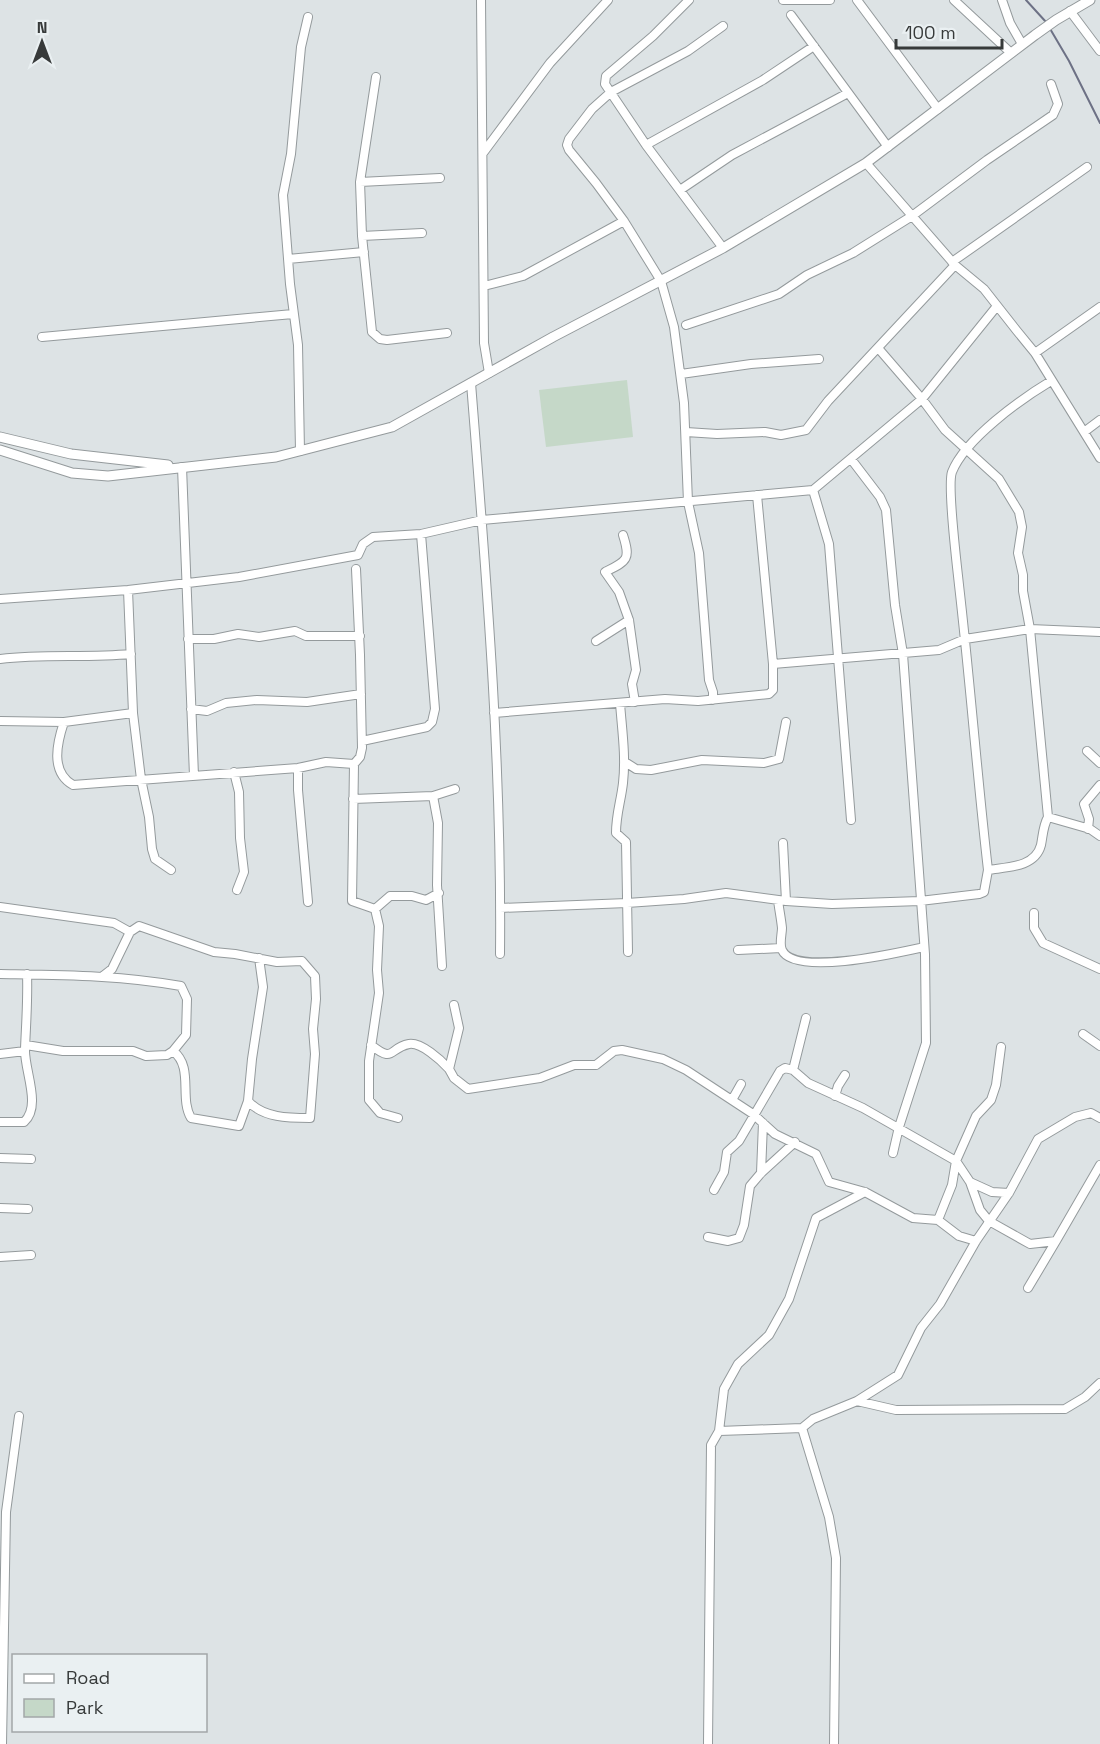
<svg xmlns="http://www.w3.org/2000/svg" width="1100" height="1744" viewBox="0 0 1100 1744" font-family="'Space Grotesk',sans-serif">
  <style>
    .green { fill: #c5d8c8 }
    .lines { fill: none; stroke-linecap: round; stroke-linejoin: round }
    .stream { stroke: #6d7185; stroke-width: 2 }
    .minor-casing { stroke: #949a9c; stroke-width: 10 }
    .tertiary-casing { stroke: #949a9c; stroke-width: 11 }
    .minor { stroke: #fff; stroke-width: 8 }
    .tertiary { stroke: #fff; stroke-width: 9 }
  </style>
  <rect width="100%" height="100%" fill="#dde3e5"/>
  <path class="green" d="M 627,380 L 633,437 L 546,447 L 539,390 Z"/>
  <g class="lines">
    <path class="stream" d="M 1026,0 L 1046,22
      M 1049,27 L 1069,61 L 1100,123"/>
    <defs>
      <path id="minor" d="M 481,0 L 484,343 L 489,373
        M 689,0 L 653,36 L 606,76 L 605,84 L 646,145 L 723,248
        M 783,0 L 830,0
        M 857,0 L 938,109
        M 954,0 L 1011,53
        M 1002,0 L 1010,23 L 1022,44
        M 1070,11 L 1100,51
        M 791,15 L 888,147
        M 376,77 L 360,182 L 362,236 L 372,332 L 380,339 L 387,340 L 447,333
        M 646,145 L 763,80 L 814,46
        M 483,153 L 550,63 L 608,0
        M 866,163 L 955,265 L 984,289 L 1017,331 L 1035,353 L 1100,458
        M 360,182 L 440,178
        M 680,190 L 732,155 L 848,93
        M 362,236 L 422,233
        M 288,259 L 364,252
        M 952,262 L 1087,167
        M 484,286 L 523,276 L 624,221
        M 686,325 L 779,294 L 807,275 L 853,253 L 912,216 L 987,160 L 1053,115 L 1058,104 L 1051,84
        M 42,337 L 293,314
        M 878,348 L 922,399 L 945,430 L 999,479 L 1019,512 L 1022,527 L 1018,553 L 1023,575 L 1023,591 L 1030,629 L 1048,817 C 1043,826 1043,835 1041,845 C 1035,868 1006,867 988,870
        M 1035,353 L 1100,307
        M 681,374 L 751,364 L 819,359
        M 471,383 C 486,573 502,763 500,954
        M 686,432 L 717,434 L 765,432 L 781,435 L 806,430 L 828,401 L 955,265
        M 1084,432 L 1100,420
        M 300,451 L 298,345 L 290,284 L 283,195 L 291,154 L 301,47 L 308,17
        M 851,459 L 880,497 L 886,510 L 895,605 L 903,654 L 925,954 L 926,1043 L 899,1127 L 893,1153
        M 182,467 L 194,776
        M 813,490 L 829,544 L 851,820
        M 623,535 C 631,560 627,561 605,572 L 619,592 L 629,620 L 636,670 L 632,684 L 635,702
        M 356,569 L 360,655 L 362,748 L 360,757 L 354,764 L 352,901 L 375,909 L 390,896 L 412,896 L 426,900 L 439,893
        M 128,590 L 133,713 L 141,779 L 149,817 L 152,849 L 155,859 L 171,870
        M 0,599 L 128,590 L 239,577 L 358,555 L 363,544 L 373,537 L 421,534 L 482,520 L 813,490 L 922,399 L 997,306
        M 188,639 L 214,639 L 238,634 L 259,637 L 295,631 L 306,636 L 360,636
        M 596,641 L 629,620
        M 0,659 C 44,654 87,658 131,654
        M 773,664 L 939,650 L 965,639 L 1030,629 L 1100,632
        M 713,700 L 713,692 L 709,680 L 699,553 L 688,502 L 684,403 L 674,327 L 661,281 L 624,221 L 596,183 L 569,150 L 567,145 L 569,139 L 592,109 L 611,92 L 688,51 L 723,26
        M 620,703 C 622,730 626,756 623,783 C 621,801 616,814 616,833 L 626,842 L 628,952
        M 191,709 L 207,711 L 226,703 L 257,700 L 307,702 L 361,694
        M 494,713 L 665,699 L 698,701 L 769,694 L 773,690 L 773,664 L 757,495
        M 0,721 L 64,722 L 133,713
        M 64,722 C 57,743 50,772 73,785 L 298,768 L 326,762 L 354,764
        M 362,741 L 427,727 L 432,722 L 435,709 L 421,534
        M 1087,751 L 1100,763
        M 625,762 L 636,769 L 651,770 L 702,760 L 764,763 L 779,759 L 786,722
        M 298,768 L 298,790 L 308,902
        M 234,772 L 239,792 L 240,838 L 244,872 L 237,890
        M 433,796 L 438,823 L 437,885 L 442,966
        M 353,799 L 433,796 L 455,789
        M 1048,817 L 1090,829 L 1100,836
        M 1088,829 L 1089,819 L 1084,804 L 1100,785
        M 783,843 L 786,901
        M 778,900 C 779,909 781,918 782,928 C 782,934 779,944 782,950 C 794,977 901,952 924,947
        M 0,907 L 114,923 L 130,932 L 112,969 L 103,976
        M 500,908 L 627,903 L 684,899 L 726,893 L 786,901 L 832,904 L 920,901 L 979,894 L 984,892 L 988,870 C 977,775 970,680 959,585 C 957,566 947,485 952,472 C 965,439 1021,399 1051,381
        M 375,909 L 379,926 L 377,970 L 379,993 L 369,1061 L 369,1100 L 380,1113 L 398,1118
        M 1034,913 L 1034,928 L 1043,943 L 1100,969
        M 130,932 L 139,926 L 214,952 L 235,954 L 277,962 L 302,961 L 315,976 L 316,999 L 313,1029 L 315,1054 L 310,1118 C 289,1118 263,1118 248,1101
        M 738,950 L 781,948
        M 0,974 C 61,975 121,975 181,986 L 187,999 L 186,1035 L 173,1051 L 167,1055 L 146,1056 L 133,1051 L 63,1051 L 26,1045
        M 454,1005 L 459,1028 L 449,1069 L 454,1078 L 468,1089 L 540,1078 L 574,1065 L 596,1065 L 614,1051 L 622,1050 L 663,1059 L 686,1070 L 753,1114 L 775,1134 L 816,1154 L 829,1182 L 865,1192 L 913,1218 L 938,1220 L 959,1236 L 976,1241
        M 1083,1034 L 1100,1046
        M 371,1045 C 395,1064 388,1048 409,1044 C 421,1042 441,1060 449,1069
        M 173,1051 C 194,1067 179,1098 191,1118 L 239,1126 L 248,1101 L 252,1059 L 263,987 L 259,958
        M 0,1054 L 25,1051
        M 793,1070 L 806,1018
        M 835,1096 L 838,1086 L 845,1075
        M 732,1100 L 741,1084
        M 0,1122 L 24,1122 C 42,1106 24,1070 25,1049 C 26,1024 28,999 27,974
        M 0,1158 L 31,1159
        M 761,1173 L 763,1123
        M 970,1182 L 980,1210 L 989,1221 L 1030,1244 L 1056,1241 L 1100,1165
        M 714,1190 L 724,1172 L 727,1152 L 739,1141 L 780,1071 L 785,1068 L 793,1070 L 808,1083 L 863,1108 L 956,1161 L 970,1182 L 992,1192 L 1009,1193
        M 0,1208 L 28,1209
        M 938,1220 L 952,1185 L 956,1161 L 976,1116 L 991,1100 L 996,1085 L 1001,1047
        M 708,1237 L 728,1241 L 739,1238 L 744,1225 L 750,1186 L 761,1173 L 795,1142
        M 0,1257 L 31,1255
        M 1028,1288 L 1056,1241
        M 857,1401 L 896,1410 L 1065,1409 L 1085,1397 L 1100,1383
        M 719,1431 L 802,1428
        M 2,1744 L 6,1512 L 19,1416
        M 708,1744 L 711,1445 L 719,1431 L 724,1389 L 738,1364 L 769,1335 L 789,1299 L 816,1218 L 865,1192
        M 834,1744 L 836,1558 L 829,1517 L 802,1428 L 813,1419 L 857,1401 L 898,1375 L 921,1328 L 940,1304 L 976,1241 L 1009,1193 L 1038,1139 L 1075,1117 L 1091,1113 L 1100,1118"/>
      <path id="tertiary" d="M 0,437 L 71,454 L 168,465
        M 0,450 L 72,473 L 108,476 L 276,457 L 392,427 L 553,337 L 723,248 L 866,163 L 1035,35 L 1056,20 L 1090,0"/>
    </defs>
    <use href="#minor" class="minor-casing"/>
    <use href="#tertiary" class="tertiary-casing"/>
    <use href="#minor" class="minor"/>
    <use href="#tertiary" class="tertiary"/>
  </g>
  <rect x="12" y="1654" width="195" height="78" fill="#eaf0f2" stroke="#a2a7a8" stroke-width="1.5"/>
  <rect x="24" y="1674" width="30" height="9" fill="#ffffff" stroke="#a2a7a8" stroke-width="1.5"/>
  <text x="66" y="1684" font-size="18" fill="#373a3a">Road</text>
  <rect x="24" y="1699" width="30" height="18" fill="#c5d8c8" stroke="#a2a7a8" stroke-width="1.5"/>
  <text x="66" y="1714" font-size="18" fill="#373a3a">Park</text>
  <g transform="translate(42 42)" stroke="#eaf0f2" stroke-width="4.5" paint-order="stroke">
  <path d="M0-4.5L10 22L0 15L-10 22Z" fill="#373a3a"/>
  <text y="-9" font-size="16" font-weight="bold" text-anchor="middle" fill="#373a3a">N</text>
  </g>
  <path d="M896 39v9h106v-9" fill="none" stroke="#373a3a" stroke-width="3"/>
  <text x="905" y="39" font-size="18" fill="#373a3a" stroke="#eaf0f2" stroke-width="4.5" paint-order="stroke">100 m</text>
</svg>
